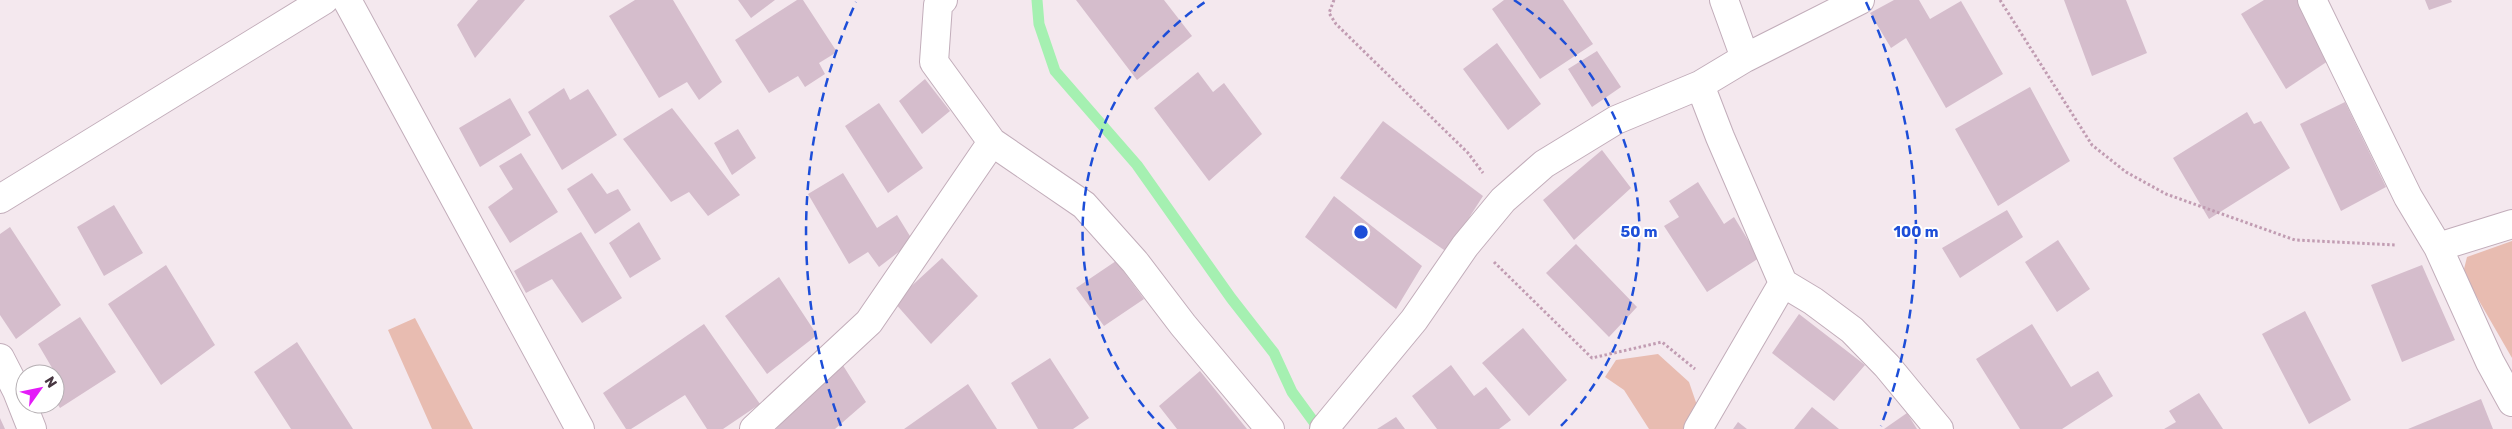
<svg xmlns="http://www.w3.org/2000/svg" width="2512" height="429" viewBox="0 0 2512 429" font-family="Rubik,sans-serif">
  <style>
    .green { fill: #e8bcb1 }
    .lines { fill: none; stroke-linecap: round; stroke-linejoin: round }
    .stream { stroke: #a5f0b1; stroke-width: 11 }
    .building { fill: #d5bdcc }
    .street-casing { stroke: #c2adba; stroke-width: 30 }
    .path { stroke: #c19cb2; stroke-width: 3; stroke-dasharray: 2.5 2.5; stroke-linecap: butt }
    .street { stroke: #fff; stroke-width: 28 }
    .ring { fill: none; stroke: #1d4ed8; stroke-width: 2.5; stroke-dasharray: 9 6 }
    .centre { fill: #1d4ed8; stroke: #fff; stroke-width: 2.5 }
    .ring-label { font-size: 15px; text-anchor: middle; font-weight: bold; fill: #1d4ed8; stroke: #fff; stroke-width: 4; stroke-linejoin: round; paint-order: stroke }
  </style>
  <rect width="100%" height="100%" fill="#f4e8ee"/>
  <path class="green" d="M 2512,241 L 2512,358 L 2463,273 L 2467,257 Z
    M 415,318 L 473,429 L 432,429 L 388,330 Z
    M 1658,354 L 1689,382 L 1700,414 L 1692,429 L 1649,429 L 1624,390 L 1605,377 L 1616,360 Z"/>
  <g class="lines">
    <path class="stream" d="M 1037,0 L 1039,24 L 1055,71 L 1137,165 L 1231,298 L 1274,353 L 1292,392 L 1319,429"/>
  </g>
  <path class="building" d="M 478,0 L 525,0 L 475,58 L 457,25 Z
    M 635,0 L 673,0 L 722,82 L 699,100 L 687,82 L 659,98 L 609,16 Z
    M 738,0 L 775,0 L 751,18 Z
    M 797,0 L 803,0 L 837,52 L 819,63 L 825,74 L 805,87 L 798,76 L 769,93 L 735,40 Z
    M 1076,0 L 1164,0 L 1192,36 L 1137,80 Z
    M 1504,0 L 1563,0 L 1593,44 L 1540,79 L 1492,9 Z
    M 1894,0 L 1919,0 L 1930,19 L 1961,1 L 2003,74 L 1946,108 L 1906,38 L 1891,48 L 1870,13 Z
    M 2064,0 L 2126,0 L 2147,53 L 2092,76 Z
    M 2264,0 L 2301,0 L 2334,57 L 2286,89 L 2241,14 Z
    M 2425,0 L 2451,0 L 2452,2 L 2429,10 Z
    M 1497,43 L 1541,104 L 1508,130 L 1463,69 Z
    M 1597,51 L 1621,87 L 1592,107 L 1568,69 Z
    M 1198,72 L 1213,92 L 1224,83 L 1262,134 L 1209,181 L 1154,108 Z
    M 925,79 L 950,111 L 922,134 L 899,101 Z
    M 2030,87 L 2070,161 L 1998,206 L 1955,129 Z
    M 564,88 L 570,100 L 588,89 L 617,135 L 562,170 L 528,112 Z
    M 510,98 L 531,135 L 480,167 L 459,128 Z
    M 2345,102 L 2386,187 L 2341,211 L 2300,124 Z
    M 879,103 L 923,168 L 888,193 L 845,126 Z
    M 672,108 L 740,195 L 708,216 L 689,192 L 671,202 L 623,139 Z
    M 2247,112 L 2254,124 L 2261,121 L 2290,168 L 2209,219 L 2173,158 Z
    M 1383,121 L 1483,196 L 1447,252 L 1340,178 Z
    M 738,129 L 756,158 L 732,175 L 714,143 Z
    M 1602,150 L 1631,188 L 1574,240 L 1543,200 Z
    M 521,153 L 558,212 L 510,243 L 488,207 L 513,189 L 499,166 Z
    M 592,173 L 607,194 L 618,189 L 631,210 L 595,234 L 567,189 Z
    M 843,173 L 877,228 L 897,215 L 913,241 L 879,267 L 868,252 L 849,264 L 808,194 Z
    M 1698,182 L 1724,224 L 1734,217 L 1759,258 L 1707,292 L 1664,226 L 1679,217 L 1669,201 Z
    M 1334,196 L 1422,266 L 1396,309 L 1305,237 Z
    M 114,205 L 143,253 L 104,276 L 77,227 Z
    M 2007,210 L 2023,237 L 1960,278 L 1942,248 Z
    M 639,222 L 661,259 L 630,278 L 609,243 Z
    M 10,227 L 61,305 L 16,339 L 0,315 L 0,234 Z
    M 581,232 L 622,298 L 582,323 L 552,279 L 526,293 L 514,271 Z
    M 2058,240 L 2090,289 L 2057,312 L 2025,262 Z
    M 1576,244 L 1637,307 L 1609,337 L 1546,273 Z
    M 942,258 L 978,296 L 931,344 L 894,302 Z
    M 1116,261 L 1144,299 L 1104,326 L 1076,288 Z
    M 166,265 L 215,345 L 161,385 L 108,304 Z
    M 2422,265 L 2455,340 L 2402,362 L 2371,285 Z
    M 779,277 L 817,335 L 767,374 L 725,316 Z
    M 2305,311 L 2351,400 L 2309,424 L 2262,334 Z
    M 1799,314 L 1865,365 L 1834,401 L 1772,353 Z
    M 80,317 L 116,372 L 60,408 L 55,400 L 55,380 L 58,378 L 38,344 Z
    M 704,324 L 760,404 L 723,429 L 707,429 L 685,395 L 631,429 L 626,429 L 603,393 Z
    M 2032,324 L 2071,387 L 2098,371 L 2113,396 L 2062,429 L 2020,429 L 1976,359 Z
    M 1523,328 L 1567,380 L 1529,416 L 1482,363 Z
    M 297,342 L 353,429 L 291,429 L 254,372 Z
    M 1050,358 L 1089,418 L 1073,429 L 1038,429 L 1011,383 Z
    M 839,359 L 866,402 L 835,429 L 776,429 Z
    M 1451,365 L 1474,396 L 1486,387 L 1511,420 L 1499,429 L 1437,429 L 1412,396 Z
    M 1200,371 L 1247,429 L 1177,429 L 1159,406 Z
    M 968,384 L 997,429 L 904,429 Z
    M 2199,393 L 2223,429 L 2164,429 L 2176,422 L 2169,411 Z
    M 2481,399 L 2493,429 L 2408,429 Z
    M 1812,407 L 1839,429 L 1794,429 Z
    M 1907,413 L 1917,429 L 1884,429 Z
    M 1396,417 L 1405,429 L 1377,429 Z
    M 0,418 L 5,429 L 0,429 Z
    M 1738,422 L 1747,429 L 1733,429 Z"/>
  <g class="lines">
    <defs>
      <path id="street" d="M 347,0 L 580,429
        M 943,0 L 938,5 L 934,62 L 992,142 L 1084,205 L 1135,262 L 1183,325 L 1270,429
        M 1724,0 L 1745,58
        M 2312,0 L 2408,197 L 2438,247 L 2512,224
        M 1700,85 L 1720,137 L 1783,283 L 1813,301 L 1852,330 L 1887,366 L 1939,429
        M 0,199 L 324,0
        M 2438,247 L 2490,362 L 2512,402
        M 0,358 L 17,391 L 32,429
        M 754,429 L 869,322 L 992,142
        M 1324,429 L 1414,320 L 1465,246 L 1503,200 L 1544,164 L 1616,120 L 1700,85 L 1745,58 L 1860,0
        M 1698,429 L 1783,283"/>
    </defs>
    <use href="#street" class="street-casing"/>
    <path class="path" d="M 1334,0 L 1329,13 L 1336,24 L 1468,153 L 1483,173
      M 2000,0 L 2092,145 L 2126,172 L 2166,194 L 2295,240 L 2397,245
      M 1494,262 L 1592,358 L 1662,342 L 1695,369"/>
    <use href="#street" class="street"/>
  </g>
  <g class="ring">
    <path d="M1164 429A278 278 0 0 1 1208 0M1514 0A278 278 0 0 1 1558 429"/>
    <path d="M841 426A555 555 0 0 1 856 2M1866 2A555 555 0 0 1 1881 426"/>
  </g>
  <circle cx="1361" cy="232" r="8" class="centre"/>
  <g class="ring-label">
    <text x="1639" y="237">50 m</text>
    <text x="1916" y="237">100 m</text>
  </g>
  <g transform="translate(40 389) rotate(57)"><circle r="24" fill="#ffffff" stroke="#b5afb3"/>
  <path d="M0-4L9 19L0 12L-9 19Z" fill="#e41bf8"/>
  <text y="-8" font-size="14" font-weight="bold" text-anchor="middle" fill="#473641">N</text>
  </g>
</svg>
